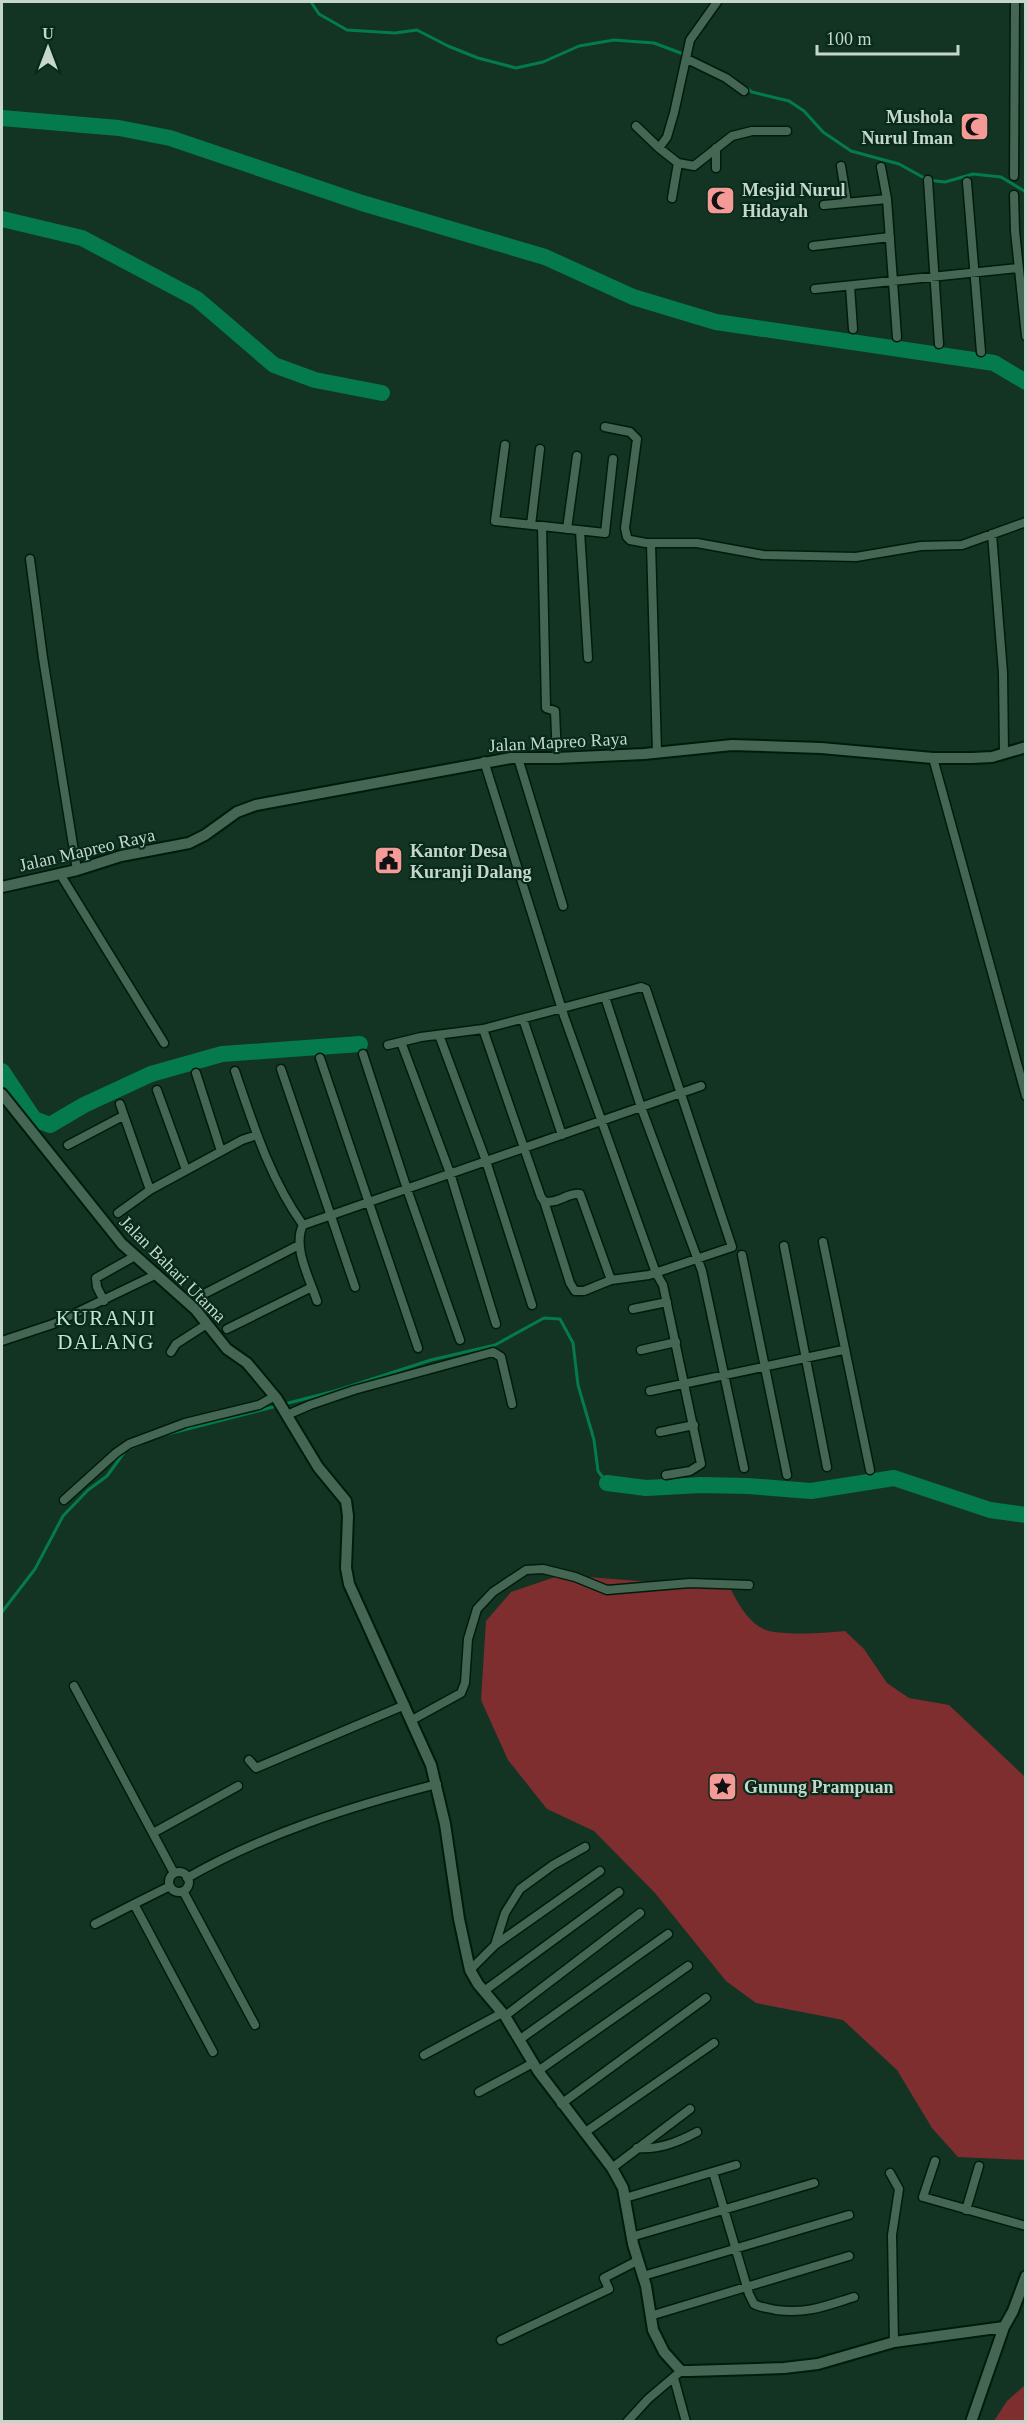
<svg xmlns="http://www.w3.org/2000/svg" width="1027" height="2423" viewBox="0 0 1027 2423" font-family="Georgia,serif">
  <style>
    .green { fill: #7f2e2f }
    .lines { fill: none; stroke-linecap: round; stroke-linejoin: round }
    .stream { stroke: #047a4d; stroke-width: 3 }
    .river { stroke: #047a4d; stroke-width: 16 }
    .minor-casing { stroke: #001b0c; stroke-width: 11 }
    .tertiary-casing { stroke: #001b0c; stroke-width: 14 }
    .minor { stroke: #446653; stroke-width: 8 }
    .tertiary { stroke: #446653; stroke-width: 10 }
    .labels { text-anchor: middle; dominant-baseline: central; stroke-width: 4.5; stroke-linejoin: round; paint-order: stroke }
    .poi-label { font-size: 18px; font-weight: bold; fill: #c5d7cc; stroke: #082a1a; text-anchor: start }
    .street-label { font-size: 18px; fill: #c5d7cc; stroke: #082a1a }
    .quarter-label { font-size: 21px; letter-spacing: 1.5px; fill: #c0e6cf; stroke: #082a1a }
  </style>
  <rect width="100%" height="100%" fill="#133423"/>
  <path class="green" d="M 561,1575 L 730,1588 C 738,1603 748,1623 766,1630 C 783,1636 826,1633 845,1631 L 864,1649 L 887,1683 L 909,1698 L 949,1705 L 1025,1777 L 1025,2160 L 958,2157 L 932,2128 L 897,2070 L 843,2020 L 756,2003 L 726,1981 L 655,1893 L 594,1831 L 547,1809 L 508,1760 L 481,1700 L 486,1621 L 511,1592 Z
    M 1025,2385 L 1025,2421 L 994,2421 L 1007,2401 Z"/>
  <g class="lines">
    <path class="stream" d="M 311,2 L 319,14 L 347,30 L 395,33 L 417,30 L 448,46 L 478,58 L 516,68 L 543,62 L 579,46 L 614,40 L 654,43 L 686,55
      M 727,75 L 752,92 L 789,101 L 804,111 L 823,132 L 851,151 L 899,164 L 928,180 L 945,182 L 973,174 L 1001,177 L 1026,192
      M 164,1435 L 335,1391 L 431,1360 L 495,1345 L 544,1318 L 560,1319 L 573,1343 L 578,1385 L 594,1440 L 598,1471 L 607,1483
      M 2,1612 L 35,1569 L 63,1516 L 88,1490 L 107,1476 L 126,1450 L 143,1443"/>
    <path class="river" d="M 2,118 L 119,128 L 170,138 L 362,203 L 545,257 L 633,297 L 716,322 L 994,363 L 1026,382
      M 2,219 L 82,238 L 197,299 L 274,365 L 315,380 L 382,393
      M 2,1071 L 34,1119 L 50,1125 L 84,1105 L 151,1074 L 222,1054 L 360,1044
      M 607,1483 L 646,1488 L 701,1485 L 748,1486 L 811,1491 L 894,1478 L 990,1510 L 1026,1515"/>
    <defs>
      <path id="minor" d="M 717,2 L 690,40 L 674,113 L 667,137 L 659,148 L 678,163 L 694,166 L 732,136 L 752,131 L 787,131
        M 687,59 L 726,78 L 744,91
        M 636,126 L 659,148
        M 841,166 L 847,203
        M 881,167 L 887,199 L 897,337
        M 716,168 L 716,148
        M 1014,176 L 1015,2
        M 928,180 L 939,344
        M 967,182 L 981,352
        M 1014,195 L 1015,231 L 1026,336
        M 672,198 L 678,163
        M 824,205 L 887,199
        M 813,246 L 890,237
        M 850,286 L 853,329
        M 815,289 L 1018,268
        M 605,427 L 630,432 L 637,439 L 625,528 L 627,537 L 630,540 L 646,543 L 697,543 L 763,555 L 856,557 L 921,546 L 962,545 L 1026,522
        M 505,445 L 495,521 L 542,526
        M 531,525 L 540,449
        M 567,529 L 577,456
        M 580,531 L 588,658
        M 992,534 L 1003,673 L 1004,753
        M 651,544 L 657,752
        M 30,559 L 43,658 L 77,870
        M 518,758 L 563,906
        M 557,758 L 555,711 L 546,708 L 542,526 L 605,533 L 613,459
        M 933,758 L 1026,1096
        M 484,761 L 564,1016 L 656,1273 L 663,1285 L 701,1464 L 690,1471 L 666,1475
        M 60,874 L 164,1043
        M 605,997 L 641,1107 L 702,1271 L 744,1468
        M 523,1019 L 562,1135
        M 483,1029 L 541,1197 L 544,1201 C 557,1205 568,1192 580,1194 L 611,1280
        M 439,1035 L 486,1161 L 532,1305
        M 401,1042 L 450,1173 L 496,1324
        M 388,1045 L 421,1037 L 483,1029 L 634,989 L 641,987 L 646,989 L 732,1247 L 649,1275 L 611,1280 L 584,1291 L 575,1291 L 570,1283 L 544,1201
        M 363,1054 L 407,1189 L 460,1340
        M 320,1058 L 418,1348
        M 281,1069 L 355,1287
        M 235,1071 C 253,1124 270,1179 303,1225 L 701,1086
        M 196,1073 L 221,1151
        M 157,1090 L 186,1170
        M 120,1104 L 150,1190
        M 68,1145 L 123,1116
        M 118,1213 L 150,1190 L 242,1140 L 257,1135
        M 303,1225 C 292,1247 310,1279 317,1301
        M 823,1242 L 870,1470
        M 784,1246 L 827,1467
        M 742,1255 L 787,1475
        M 202,1295 L 299,1245
        M 104,1301 L 97,1287 L 96,1278 L 135,1256
        M 633,1309 L 667,1302
        M 227,1329 L 312,1287
        M 2,1341 L 53,1324 L 157,1274
        M 641,1350 L 676,1342
        M 171,1352 L 176,1344 L 207,1324
        M 650,1391 L 843,1350
        M 287,1415 L 310,1405 L 354,1390 L 493,1352 L 501,1357 L 512,1404
        M 660,1432 L 694,1425
        M 64,1500 L 116,1453 L 129,1444 L 185,1423 L 259,1405 L 275,1396
        M 74,1686 L 174,1873
        M 412,1720 L 461,1693 L 465,1683 L 468,1639 L 477,1609 L 493,1592 L 526,1570 L 543,1569 L 575,1577 L 607,1590 L 690,1583 L 749,1585
        M 249,1760 L 256,1768 L 405,1705
        M 153,1833 L 238,1786
        M169 1882a10 10 0 1 1 20 0a10 10 0 1 1-20 0Z
        M 187,1878 C 263,1834 352,1806 437,1784
        M 170,1886 L 134,1904 L 213,2052
        M 183,1891 L 255,2025
        M 95,1924 L 134,1904
        M 495,1945 L 600,1871
        M 470,1970 L 495,1945 L 505,1913 L 520,1889 L 553,1865 L 585,1847
        M 484,1991 L 619,1892
        M 505,2016 L 640,1913
        M 519,2040 L 668,1934
        M 424,2055 L 502,2013
        M 538,2071 L 688,1966
        M 479,2092 L 533,2063
        M 561,2104 L 706,1998
        M 584,2133 L 714,2043
        M 637,2148 C 659,2150 678,2142 697,2132
        M 935,2161 L 923,2197 L 1026,2226
        M 612,2168 L 690,2109
        M 713,2172 L 749,2294 L 754,2304 C 761,2308 769,2308 776,2310 C 808,2314 825,2306 854,2297
        M 890,2173 L 899,2189 L 892,2235 L 894,2342
        M 625,2198 L 736,2165
        M 966,2210 L 979,2166
        M 631,2237 L 814,2183
        M 643,2276 L 849,2215
        M 650,2316 L 849,2256
        M 501,2340 L 609,2289 L 604,2278 L 637,2261
        M 674,2378 L 686,2422
        M 627,2422 L 648,2399 L 681,2371"/>
      <path id="tertiary" d="M 2,887 L 77,870 L 121,856 L 189,843 L 205,835 L 237,812 L 256,805 L 511,758 L 557,758 L 644,754 L 732,745 L 821,748 L 933,758 L 972,758 L 992,757 L 1026,747
        M 2,1094 L 122,1244 L 195,1309 L 227,1349 L 247,1363 L 277,1399 L 318,1467 L 346,1501 L 348,1516 L 346,1568 L 349,1584 L 431,1765 L 445,1824 L 459,1919 L 470,1970 L 478,1984 L 505,2016 L 538,2071 L 612,2168 L 623,2188 L 633,2244 L 646,2286 L 653,2330 L 664,2352 L 681,2371 L 690,2371 L 784,2368 L 818,2364 L 894,2342 L 1004,2327
        M 971,2422 L 1004,2327 L 1013,2311 L 1026,2276"/>
    </defs>
    <use href="#minor" class="minor-casing"/>
    <use href="#tertiary" class="tertiary-casing"/>
    <use href="#minor" class="minor"/>
    <use href="#tertiary" class="tertiary"/>
  </g>
  <defs>
    <symbol id="mosque-square" viewBox="-11 -11 22 22"><rect x="-9" y="-9" width="18" height="18" rx="4" fill="#f59b97" stroke="#082a1a"/><path d="M3.5-4.9A6 6 0 1 0 3.5 4.9A5 5 0 1 1 3.5-4.9Z" fill="#111"/></symbol>
    <symbol id="civic-square" viewBox="-11 -11 22 22"><rect x="-9" y="-9" width="18" height="18" rx="4" fill="#f59b97" stroke="#082a1a"/><path d="M-.6-6.5H3V-4.5H.6V-3L4-1V1h2V6H-6V1h2V-1L-.6-3ZM-1.2 2.5V6h2.4V2.5Z" fill="#111"/></symbol>
    <symbol id="sight-square" viewBox="-11 -11 22 22"><rect x="-9" y="-9" width="18" height="18" rx="4" fill="#f59b97" stroke="#082a1a"/><path d="M0-6L1.8-2.2L6-1.7L2.9 1.2L3.7 5.4L0 3.3L-3.7 5.4L-2.9 1.2L-6-1.7L-1.8-2.2Z" fill="#111"/></symbol>
  </defs>
  <g fill-rule="evenodd">
    <use href="#mosque-square" x="958" y="110" width="33" height="33"/>
    <use href="#mosque-square" x="704" y="184" width="33" height="33"/>
    <use href="#civic-square" x="372" y="844" width="33" height="33"/>
    <use href="#sight-square" x="706" y="1770" width="33" height="33"/>
  </g>
  <g class="labels">
    <g class="poi-label">
      <text x="953" y="117" text-anchor="end">Mushola<tspan x="953" dy="21">Nurul Iman</tspan></text>
      <text x="742" y="190">Mesjid Nurul<tspan x="742" dy="21">Hidayah</tspan></text>
      <text x="410" y="851">Kantor Desa<tspan x="410" dy="21">Kuranji Dalang</tspan></text>
      <text x="744" y="1787">Gunung Prampuan</text>
    </g>
    <g class="street-label">
      <text transform="translate(558 742) rotate(-3)">Jalan Mapreo Raya</text>
      <text transform="translate(87 850) rotate(-13)">Jalan Mapreo Raya</text>
      <text transform="translate(173 1269) rotate(45)">Jalan Bahari Utama</text>
    </g>
    <g class="quarter-label">
      <text x="106" y="1318">KURANJI<tspan x="106" dy="24">DALANG</tspan></text>
    </g>
  </g>
  <rect width="1027" height="2423" fill="none" stroke="#c5d7cc" stroke-width="6"/>
  <g transform="translate(48 48)" stroke="#082a1a" stroke-width="4.5" paint-order="stroke">
  <path d="M0-4.5L10 22L0 15L-10 22Z" fill="#c5d7cc"/>
  <text y="-9" font-size="16" font-weight="bold" text-anchor="middle" fill="#c5d7cc">U</text>
  </g>
  <path d="M817 45v9h141v-9" fill="none" stroke="#c5d7cc" stroke-width="3"/>
  <text x="826" y="45" font-size="18" fill="#c5d7cc" stroke="#082a1a" stroke-width="4.5" paint-order="stroke">100 m</text>
</svg>
